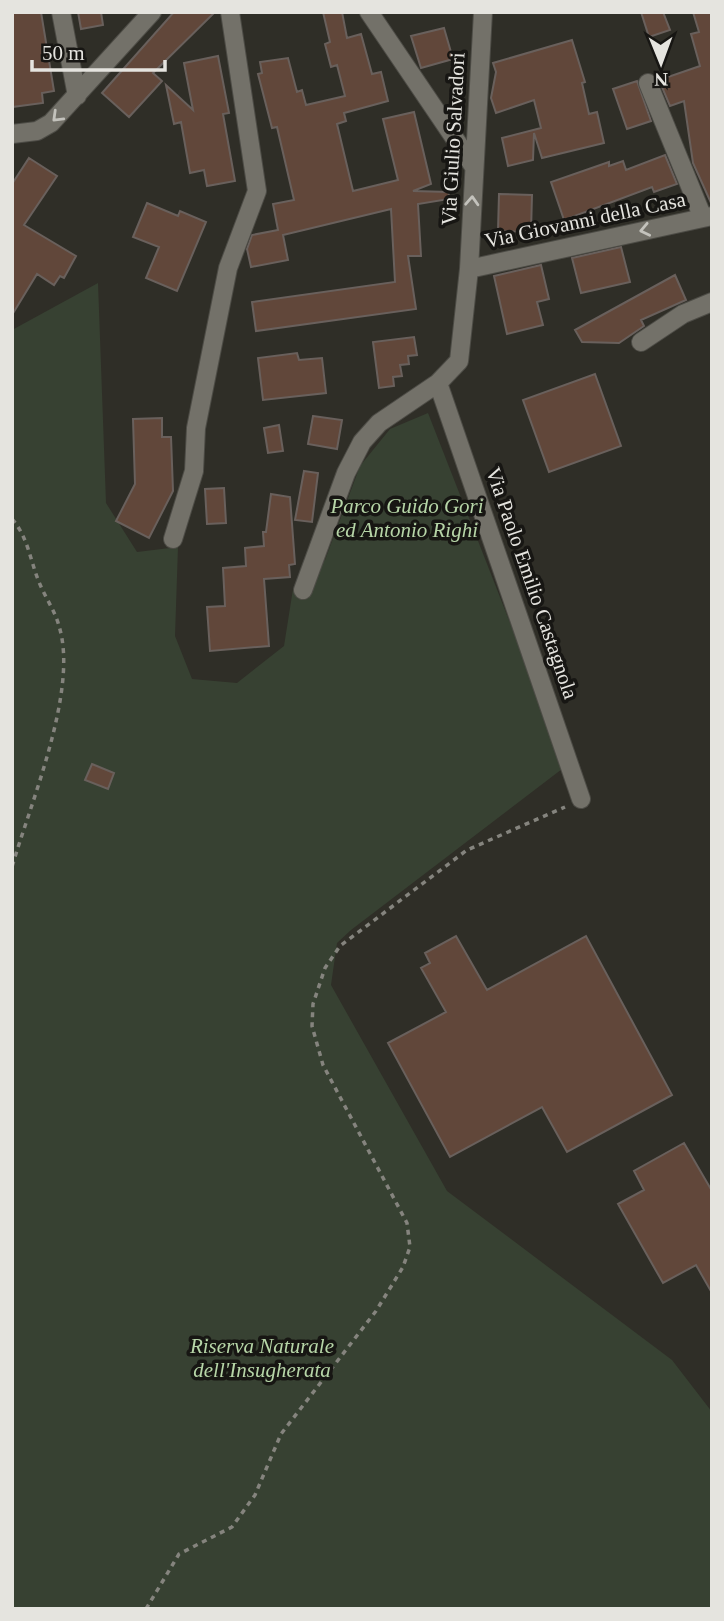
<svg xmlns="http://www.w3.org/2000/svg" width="724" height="1621" viewBox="0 0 724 1621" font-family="'Times New Roman',serif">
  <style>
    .park { fill: #374132 }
    .building { fill: #61473a; stroke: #69605c; stroke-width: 2 }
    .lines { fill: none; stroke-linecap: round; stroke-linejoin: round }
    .street-casing { stroke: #4d4c46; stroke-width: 20 }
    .path { stroke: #85847e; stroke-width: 3.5; stroke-dasharray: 5 5; stroke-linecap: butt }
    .street { stroke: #737169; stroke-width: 18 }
    .oneway { stroke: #c3c2bc }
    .labels { text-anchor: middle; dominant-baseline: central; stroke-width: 7; stroke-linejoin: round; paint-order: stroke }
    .street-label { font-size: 21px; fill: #e5e4df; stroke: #171613 }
    .park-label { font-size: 21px; font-style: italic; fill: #b6d5a7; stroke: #171613 }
  </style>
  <rect width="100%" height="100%" fill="#2f2e27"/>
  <path class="park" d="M 98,283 L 106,503 L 137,552 L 178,547 L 175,636 L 192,679 L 237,683 L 284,646 L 293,589 L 325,560 L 360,466 L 390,429 L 428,413 L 566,766 L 351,930 L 337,943 L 331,985 L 447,1191 L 672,1360 L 712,1412 L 712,1609 L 12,1609 L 12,330 Z"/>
  <path class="building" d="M 12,12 L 41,12 L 54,91 L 42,93 L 43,103 L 12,107 Z
    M 78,12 L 101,12 L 103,25 L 81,29 Z
    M 174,12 L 215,12 L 153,73 L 162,81 L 129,117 L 102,93 Z
    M 323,12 L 342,12 L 347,38 L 361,34 L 372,74 L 381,72 L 388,101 L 344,113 L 346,121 L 337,124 L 353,191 L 398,180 L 383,119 L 414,112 L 431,184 L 413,191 L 449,192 L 449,199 L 418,204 L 421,256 L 408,256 L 416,309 L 256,331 L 252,302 L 395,282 L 391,209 L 283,235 L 288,260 L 251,267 L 247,249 L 252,235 L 278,230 L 273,204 L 294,200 L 277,127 L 272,128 L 258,74 L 262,73 L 260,62 L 288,58 L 297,92 L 302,90 L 306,105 L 345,96 L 337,65 L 331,67 L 325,44 L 330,42 Z
    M 641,12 L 663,12 L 670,30 L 649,37 Z
    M 693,12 L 712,12 L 712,205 L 693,163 L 684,101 L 670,106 L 659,80 L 700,66 L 691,34 L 699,32 Z
    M 444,28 L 453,59 L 421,68 L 411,36 Z
    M 572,40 L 585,82 L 582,83 L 589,114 L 597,112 L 604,143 L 542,158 L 534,133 L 533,160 L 508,166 L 502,138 L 541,128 L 534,100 L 496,113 L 491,98 L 496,72 L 493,63 Z
    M 218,56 L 229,113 L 223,114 L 235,181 L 207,186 L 204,170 L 190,173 L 181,122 L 174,124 L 166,85 L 193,110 L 184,63 Z
    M 637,81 L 651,121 L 627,129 L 613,89 Z
    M 665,155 L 677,184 L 654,192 L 652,187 L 564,220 L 551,182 L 609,162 L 609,166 L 623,161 L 626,170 Z
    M 29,158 L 57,176 L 24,225 L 76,256 L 64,278 L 60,276 L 54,285 L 37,274 L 12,315 L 12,184 Z
    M 499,194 L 532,195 L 531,232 L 498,231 Z
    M 147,203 L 178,216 L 180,211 L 206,222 L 177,291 L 146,278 L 159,247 L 133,237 Z
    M 621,247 L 630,282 L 581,293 L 572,258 Z
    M 541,265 L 549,299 L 537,302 L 543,325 L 507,334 L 494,276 Z
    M 675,275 L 686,300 L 641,320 L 644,326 L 619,343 L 582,342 L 575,330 Z
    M 414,337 L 417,355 L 408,356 L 409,364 L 400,365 L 402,376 L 393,377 L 394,386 L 379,388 L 373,342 Z
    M 297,353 L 299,360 L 322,358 L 326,393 L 263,400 L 258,358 Z
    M 595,374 L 621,446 L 549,472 L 523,400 Z
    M 313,416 L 342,420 L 337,449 L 308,444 Z
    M 162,418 L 162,437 L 171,437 L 173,491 L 149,538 L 116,521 L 135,484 L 133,419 Z
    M 279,425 L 283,451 L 268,453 L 264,428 Z
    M 304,471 L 318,473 L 312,522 L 295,520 Z
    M 224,488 L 226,523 L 207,524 L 205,489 Z
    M 271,494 L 290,497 L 295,564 L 289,565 L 290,577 L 264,579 L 269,646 L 210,651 L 207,607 L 225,606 L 223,568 L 246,566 L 245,548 L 264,546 L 263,532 L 266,532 Z
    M 92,764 L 114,773 L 108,789 L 85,780 Z
    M 456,936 L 487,990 L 586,936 L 672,1095 L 567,1152 L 542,1107 L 450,1157 L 388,1043 L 446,1012 L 421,968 L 430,963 L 425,953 Z
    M 684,1143 L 712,1191 L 712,1293 L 696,1265 L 663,1283 L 618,1204 L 644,1190 L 634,1171 Z"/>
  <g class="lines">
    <defs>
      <path id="street" d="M 61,12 L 77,96
        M 369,12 L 474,167
        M 648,83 L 703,218
        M 12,134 L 37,131 L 51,123 L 152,12
        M 469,269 L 712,216
        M 641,342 L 683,314 L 712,302
        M 438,383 L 581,799
        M 173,539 L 194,471 L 196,428 L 228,268 L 257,191 L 230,12
        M 303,590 L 346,473 L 362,442 L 379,423 L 438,383 L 459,361 L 469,269 L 483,12"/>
    </defs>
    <use href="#street" class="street-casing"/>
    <path class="path" d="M 12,519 C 28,537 30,560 39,582 C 45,597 55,611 59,626 C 79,690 30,804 12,867
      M 146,1609 L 179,1554 L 232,1527 L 255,1495 L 281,1434 L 376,1311 L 403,1267 L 410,1247 L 407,1223 L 323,1065 L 312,1026 L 313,1004 L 325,968 L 340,946 L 467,850 L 565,807"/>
    <use href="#street" class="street"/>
  </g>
  <defs><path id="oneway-chevron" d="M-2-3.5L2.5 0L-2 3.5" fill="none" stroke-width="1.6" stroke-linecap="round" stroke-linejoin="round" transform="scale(1.75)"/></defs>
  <g class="oneway">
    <use href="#oneway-chevron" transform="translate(57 117) rotate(136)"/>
    <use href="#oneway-chevron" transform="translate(472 201) rotate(-87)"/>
    <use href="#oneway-chevron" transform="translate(645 230) rotate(168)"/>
  </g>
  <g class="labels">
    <g class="street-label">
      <text transform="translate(453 139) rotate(-87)">Via Giulio Salvadori</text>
      <text transform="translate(585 220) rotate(-12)">Via Giovanni della Casa</text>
      <text transform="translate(532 583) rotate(71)">Via Paolo Emilio Castagnola</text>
    </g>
    <g class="park-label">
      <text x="407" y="506">Parco Guido Gori<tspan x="407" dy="24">ed Antonio Righi</tspan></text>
      <text x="262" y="1346">Riserva Naturale<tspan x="262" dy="24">dell'Insugherata</tspan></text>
    </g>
  </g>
  <rect width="724" height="1621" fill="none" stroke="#e5e4df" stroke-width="28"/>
  <g transform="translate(661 63) rotate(179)" stroke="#171613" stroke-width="5" paint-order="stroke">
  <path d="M0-5L12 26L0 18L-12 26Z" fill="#e5e4df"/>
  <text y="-10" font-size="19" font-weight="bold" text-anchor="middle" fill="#e5e4df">N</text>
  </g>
  <path d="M32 60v10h133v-10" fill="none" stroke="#e5e4df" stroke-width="3.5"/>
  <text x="42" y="60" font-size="21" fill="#e5e4df" stroke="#171613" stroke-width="5" paint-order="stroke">50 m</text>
</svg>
